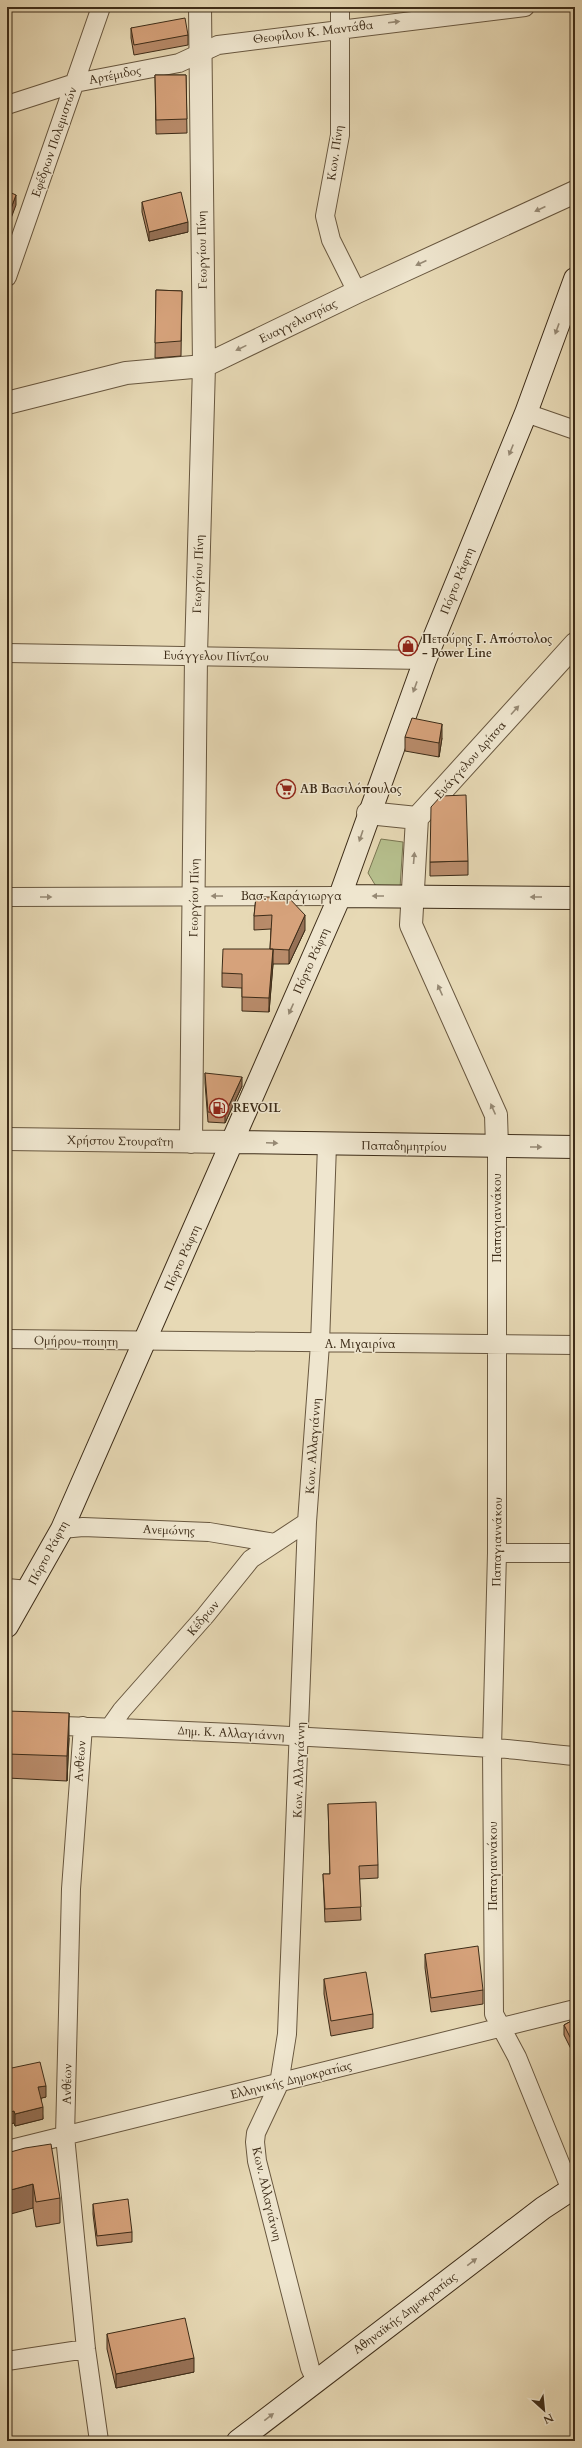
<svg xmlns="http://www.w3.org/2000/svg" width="582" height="2448" viewBox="0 0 582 2448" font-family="Cardo,serif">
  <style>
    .green { fill: #b6bf8d; stroke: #7a7652 }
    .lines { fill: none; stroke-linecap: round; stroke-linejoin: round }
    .minor-casing { stroke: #68573f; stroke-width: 20 }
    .tertiary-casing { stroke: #68573f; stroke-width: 24 }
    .secondary-casing { stroke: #3d2c18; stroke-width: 24 }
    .minor { stroke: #efe6cf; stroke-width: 18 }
    .tertiary { stroke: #efe6cf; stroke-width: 22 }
    .secondary { stroke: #efe6cf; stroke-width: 22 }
    .wall { fill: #b88b6a; stroke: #3d2c18 }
    .shaded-wall { fill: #967156; stroke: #3d2c18 }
    .building { fill: #d6a27b; stroke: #3d2c18 }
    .oneway { fill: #968974 }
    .labels { text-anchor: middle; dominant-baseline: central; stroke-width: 3; stroke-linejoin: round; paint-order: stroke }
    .street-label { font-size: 12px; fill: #3d2c18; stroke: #efe6cf }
    .poi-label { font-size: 12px; font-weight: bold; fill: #3d2c18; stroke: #efe6cf; text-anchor: start }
  </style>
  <rect width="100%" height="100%" fill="#e7d9b5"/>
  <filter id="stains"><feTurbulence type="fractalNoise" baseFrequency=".005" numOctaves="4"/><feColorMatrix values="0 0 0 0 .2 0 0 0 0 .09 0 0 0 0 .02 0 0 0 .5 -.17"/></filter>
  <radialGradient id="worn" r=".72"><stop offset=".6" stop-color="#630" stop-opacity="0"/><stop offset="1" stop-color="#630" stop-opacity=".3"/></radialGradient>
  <path class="green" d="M 381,839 L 403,842 L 400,888 L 377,888 L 368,873 Z"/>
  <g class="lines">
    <defs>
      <path id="minor" d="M 340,7 L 340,135 L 325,216 L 331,240 L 357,292
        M 7,105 L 75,83 L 179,63 L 218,45 L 525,7
        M 7,277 L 101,7
        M 526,413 L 575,430
        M 7,653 L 425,660
        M 7,897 L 340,896
        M 497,1147 L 497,1553 L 492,1748 L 494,2014 L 517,2057 L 571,2190
        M 7,1339 L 575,1345
        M 62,1529 L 83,1527 L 209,1532 L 275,1543
        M 497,1553 L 575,1553
        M 7,1588 L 28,1590
        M 7,1724 C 168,1729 330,1737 491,1748 C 519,1749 547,1754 575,1756
        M 83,1726 L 71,1889 L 65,2136 L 86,2349 L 99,2441
        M 110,1727 L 122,1710 L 205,1616 L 251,1559 L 307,1522
        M 7,2150 L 575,2009
        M 7,2361 L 86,2349
        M 316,2381 L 310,2368 L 257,2161 L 255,2142 L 256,2133 L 279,2084 L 287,2034 L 307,1522 L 320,1344 L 327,1145"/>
      <path id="tertiary" d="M 7,403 L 126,373 L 204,366 L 357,292 L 575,192
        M 368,813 L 417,818
        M 7,1139 L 233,1142
        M 191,1142 L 196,655 L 204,366 L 200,7
        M 497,1147 L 496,1115 L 411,925 L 417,818 L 575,644"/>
      <path id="secondary" d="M 340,896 L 575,898
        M 233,1142 L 575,1147
        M 7,1626 L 62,1529 L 340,896 L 425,660 L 526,413 L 575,279
        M 238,2441 L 543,2208 L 575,2187"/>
    </defs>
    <use href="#minor" class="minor-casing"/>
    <use href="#tertiary" class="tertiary-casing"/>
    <use href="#secondary" class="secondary-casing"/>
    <use href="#minor" class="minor"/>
    <use href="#tertiary" class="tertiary"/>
    <use href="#secondary" class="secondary"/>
  </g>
  <path class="wall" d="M 131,28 L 188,35 L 188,45 L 134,55 L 131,38 Z
    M 155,75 L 186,75 L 187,133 L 156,134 Z
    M 142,202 L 188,232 L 149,241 L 142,212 Z
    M 156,290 L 182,291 L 181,356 L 155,358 Z
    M 405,737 L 442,738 L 439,757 L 405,751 Z
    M 468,861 L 468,875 L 430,876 L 430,862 Z
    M 256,897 L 305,930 L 289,964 L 273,964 L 269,1012 L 242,1011 L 242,988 L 222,987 L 222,973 L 270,949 L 271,929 L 254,930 L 254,916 Z
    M 205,1073 L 242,1086 L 225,1123 L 208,1122 L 205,1083 Z
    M 7,1711 L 69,1738 L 67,1781 L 7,1778 Z
    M 328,1804 L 378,1865 L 378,1878 L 359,1879 L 361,1920 L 325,1922 L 323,1874 L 330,1874 Z
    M 425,1954 L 483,1990 L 483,2004 L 431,2012 L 425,1968 Z
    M 324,1979 L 373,2014 L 373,2028 L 331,2036 L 324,1994 Z
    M 575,2019 L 575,2057 L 564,2035 L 564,2025 Z
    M 7,2069 L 46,2097 L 41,2098 L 43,2119 L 15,2126 L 14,2123 L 7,2125 Z
    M 7,2153 L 60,2198 L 60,2223 L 36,2227 L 33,2208 Z
    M 93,2204 L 132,2232 L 132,2242 L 97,2246 L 93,2214 Z
    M 107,2334 L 194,2372 L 116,2388 L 107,2349 Z"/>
  <path class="shaded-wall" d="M 16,195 L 16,205 L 7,229 L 7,219 Z
    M 188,222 L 188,232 L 149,241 L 149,232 Z
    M 442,724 L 442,738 L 439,757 L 439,743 Z
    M 305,915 L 305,930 L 289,964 L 289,950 Z
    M 273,949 L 273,964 L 269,1012 L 269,998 Z
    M 242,1077 L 242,1086 L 225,1123 L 225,1114 Z
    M 69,1713 L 69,1738 L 67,1781 L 67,1756 Z
    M 46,2086 L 46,2097 L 38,2099 L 38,2087 Z
    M 43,2107 L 43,2119 L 15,2126 L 15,2114 Z
    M 14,2111 L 14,2123 L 7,2125 L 7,2113 Z
    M 33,2184 L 33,2208 L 7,2215 L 7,2191 Z
    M 194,2358 L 194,2372 L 116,2388 L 116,2374 Z"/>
  <path class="building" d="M 185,18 L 188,35 L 134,45 L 131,28 Z
    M 155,75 L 186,75 L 187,119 L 156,120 Z
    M 7,191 L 16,195 L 7,219 Z
    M 181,192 L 188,222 L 149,232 L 142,202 Z
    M 156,290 L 182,291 L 181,341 L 155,343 Z
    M 412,718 L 442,724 L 439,743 L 405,737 Z
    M 466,795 L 468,861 L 430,862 L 431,807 L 441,796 Z
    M 256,897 L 288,897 L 305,915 L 289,950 L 270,949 L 272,915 L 254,916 Z
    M 223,949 L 273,949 L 269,998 L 242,997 L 242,974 L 222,973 Z
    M 205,1073 L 242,1077 L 225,1114 L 208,1112 Z
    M 7,1711 L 69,1713 L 67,1756 L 7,1754 Z
    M 376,1802 L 378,1865 L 359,1866 L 361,1907 L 325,1909 L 323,1874 L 330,1874 L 328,1804 Z
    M 478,1946 L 483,1990 L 431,1998 L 425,1954 Z
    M 366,1972 L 373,2014 L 331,2021 L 324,1979 Z
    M 575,2019 L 575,2047 L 564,2025 Z
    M 40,2062 L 46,2086 L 38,2087 L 43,2107 L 15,2114 L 14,2111 L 7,2113 L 7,2069 Z
    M 51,2144 L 60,2198 L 36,2202 L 33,2184 L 7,2191 L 7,2153 L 25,2148 Z
    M 128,2199 L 132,2232 L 97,2236 L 93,2204 Z
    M 185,2318 L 194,2358 L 116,2374 L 107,2334 Z"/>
  <defs><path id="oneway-solid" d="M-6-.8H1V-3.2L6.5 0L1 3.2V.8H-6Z"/></defs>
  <g class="oneway">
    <use href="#oneway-solid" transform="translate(394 22) rotate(-7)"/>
    <use href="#oneway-solid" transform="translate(540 209) rotate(155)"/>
    <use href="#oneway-solid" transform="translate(421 263) rotate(155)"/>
    <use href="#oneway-solid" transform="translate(557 329) rotate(110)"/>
    <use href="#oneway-solid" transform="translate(241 348) rotate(154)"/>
    <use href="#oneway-solid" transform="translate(511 450) rotate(112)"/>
    <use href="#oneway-solid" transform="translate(415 687) rotate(110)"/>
    <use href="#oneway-solid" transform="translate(515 710) rotate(-48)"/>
    <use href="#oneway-solid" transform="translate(361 836) rotate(109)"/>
    <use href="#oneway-solid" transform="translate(414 858) rotate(-85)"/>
    <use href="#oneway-solid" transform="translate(217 896) rotate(180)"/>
    <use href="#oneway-solid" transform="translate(378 896) rotate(-180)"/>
    <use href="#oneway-solid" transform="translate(46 897)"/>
    <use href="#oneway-solid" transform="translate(536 897) rotate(-180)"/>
    <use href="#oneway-solid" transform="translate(440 990) rotate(-114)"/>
    <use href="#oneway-solid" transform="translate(291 1009) rotate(114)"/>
    <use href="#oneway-solid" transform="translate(493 1109) rotate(-114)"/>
    <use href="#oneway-solid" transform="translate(272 1143) rotate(2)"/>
    <use href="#oneway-solid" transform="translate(536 1147)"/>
    <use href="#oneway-solid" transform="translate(472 2262) rotate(-37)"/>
    <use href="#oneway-solid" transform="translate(269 2417) rotate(-38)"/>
  </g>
  <defs>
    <symbol id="shop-ring" viewBox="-11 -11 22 22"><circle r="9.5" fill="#efe6cf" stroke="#8f2418" stroke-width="1.5"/><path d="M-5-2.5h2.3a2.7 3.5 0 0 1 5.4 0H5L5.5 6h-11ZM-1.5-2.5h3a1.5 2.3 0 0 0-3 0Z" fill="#8f2418"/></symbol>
    <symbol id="supermarket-ring" viewBox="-11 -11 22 22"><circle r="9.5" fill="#efe6cf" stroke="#8f2418" stroke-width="1.5"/><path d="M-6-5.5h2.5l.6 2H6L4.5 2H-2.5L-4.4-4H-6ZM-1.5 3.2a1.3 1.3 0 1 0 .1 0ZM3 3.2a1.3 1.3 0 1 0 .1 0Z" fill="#8f2418"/></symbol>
    <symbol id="fuel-ring" viewBox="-11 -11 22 22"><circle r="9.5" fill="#efe6cf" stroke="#8f2418" stroke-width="1.5"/><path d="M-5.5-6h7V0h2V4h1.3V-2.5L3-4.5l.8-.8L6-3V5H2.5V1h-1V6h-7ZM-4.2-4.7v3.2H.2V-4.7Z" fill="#8f2418"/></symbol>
  </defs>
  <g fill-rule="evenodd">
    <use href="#shop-ring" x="397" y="635" width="22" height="22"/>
    <use href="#supermarket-ring" x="275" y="778" width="22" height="22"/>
    <use href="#fuel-ring" x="208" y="1097" width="22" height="22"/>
  </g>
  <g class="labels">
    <g class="street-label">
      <text transform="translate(313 32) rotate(-7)">Θεοφίλου Κ. Μαντάθα</text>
      <text transform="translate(115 75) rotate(-11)">Αρτέμιδος</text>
      <text transform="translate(54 142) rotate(-71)">Εφέδρων Πολεμιστών</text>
      <text transform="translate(335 153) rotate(-82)">Κων. Πίνη</text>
      <text transform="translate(202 250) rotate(-91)">Γεωργίου Πίνη</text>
      <text transform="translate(298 321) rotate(-26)">Ευαγγελιστρίας</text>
      <text transform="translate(198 574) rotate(-88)">Γεωργίου Πίνη</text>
      <text transform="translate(457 581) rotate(-68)">Πόρτο Ράφτη</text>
      <text transform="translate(216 656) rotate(1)">Ευάγγελου Πίντζου</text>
      <text transform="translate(470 760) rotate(-48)">Ευάγγελου Δρίτσα</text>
      <text x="291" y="896">Βασ. Καράγιωργα</text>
      <text transform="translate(194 898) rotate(-89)">Γεωργίου Πίνη</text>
      <text transform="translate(311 961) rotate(-66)">Πόρτο Ράφτη</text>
      <text transform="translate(120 1141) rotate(1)">Χρήστου Στουραΐτη</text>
      <text transform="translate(404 1146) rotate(1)">Παπαδημητρίου</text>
      <text transform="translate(497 1218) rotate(-90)">Παπαγιαννάκου</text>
      <text transform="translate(182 1258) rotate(-66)">Πόρτο Ράφτη</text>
      <text transform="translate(76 1341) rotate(1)">Ομήρου-ποιητη</text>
      <text x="360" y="1344">Α. Μιχαιρίνα</text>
      <text transform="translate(313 1446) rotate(-86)">Κων. Αλλαγιάννη</text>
      <text transform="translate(169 1530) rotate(2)">Ανεμώνης</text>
      <text transform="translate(497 1542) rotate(-89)">Παπαγιαννάκου</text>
      <text transform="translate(48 1553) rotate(-62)">Πόρτο Ράφτη</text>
      <text transform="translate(203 1618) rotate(-50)">Κέδρων</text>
      <text transform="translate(231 1733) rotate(3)">Δημ. Κ. Αλλαγιάννη</text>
      <text transform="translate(80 1761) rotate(-86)">Ανθέων</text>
      <text transform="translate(299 1770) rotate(-88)">Κων. Αλλαγιάννη</text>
      <text transform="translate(493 1866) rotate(-90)">Παπαγιαννάκου</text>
      <text transform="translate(291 2080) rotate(-14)">Ελληνικής Δημοκρατίας</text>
      <text transform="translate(67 2084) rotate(-89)">Ανθέων</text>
      <text transform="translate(267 2194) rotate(77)">Κων. Αλλαγιάννη</text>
      <text transform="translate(405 2313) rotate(-37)">Αθηναϊκής Δημοκρατίας</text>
    </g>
    <g class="poi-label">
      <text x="422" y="639">Πετούρης Γ. Απόστολος<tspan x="422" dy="14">- Power Line</tspan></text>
      <text x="300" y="789">ΑΒ Βασιλόπουλος</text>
      <text x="233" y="1108">REVOIL</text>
    </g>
  </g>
  <rect width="582" height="2448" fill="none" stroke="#e7d9b5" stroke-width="24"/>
  <rect x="8" y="8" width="566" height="2432" fill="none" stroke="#3d2c18" stroke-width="2"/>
  <rect x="12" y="12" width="558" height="2424" fill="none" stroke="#3d2c18"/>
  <g transform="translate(544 2410) rotate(153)" stroke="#efe6cf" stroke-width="3" paint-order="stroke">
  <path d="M0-3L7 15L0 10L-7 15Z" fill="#3d2c18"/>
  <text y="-6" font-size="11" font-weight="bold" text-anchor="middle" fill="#3d2c18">N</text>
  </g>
  <rect width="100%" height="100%" filter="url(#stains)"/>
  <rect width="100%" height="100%" fill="url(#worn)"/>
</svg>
